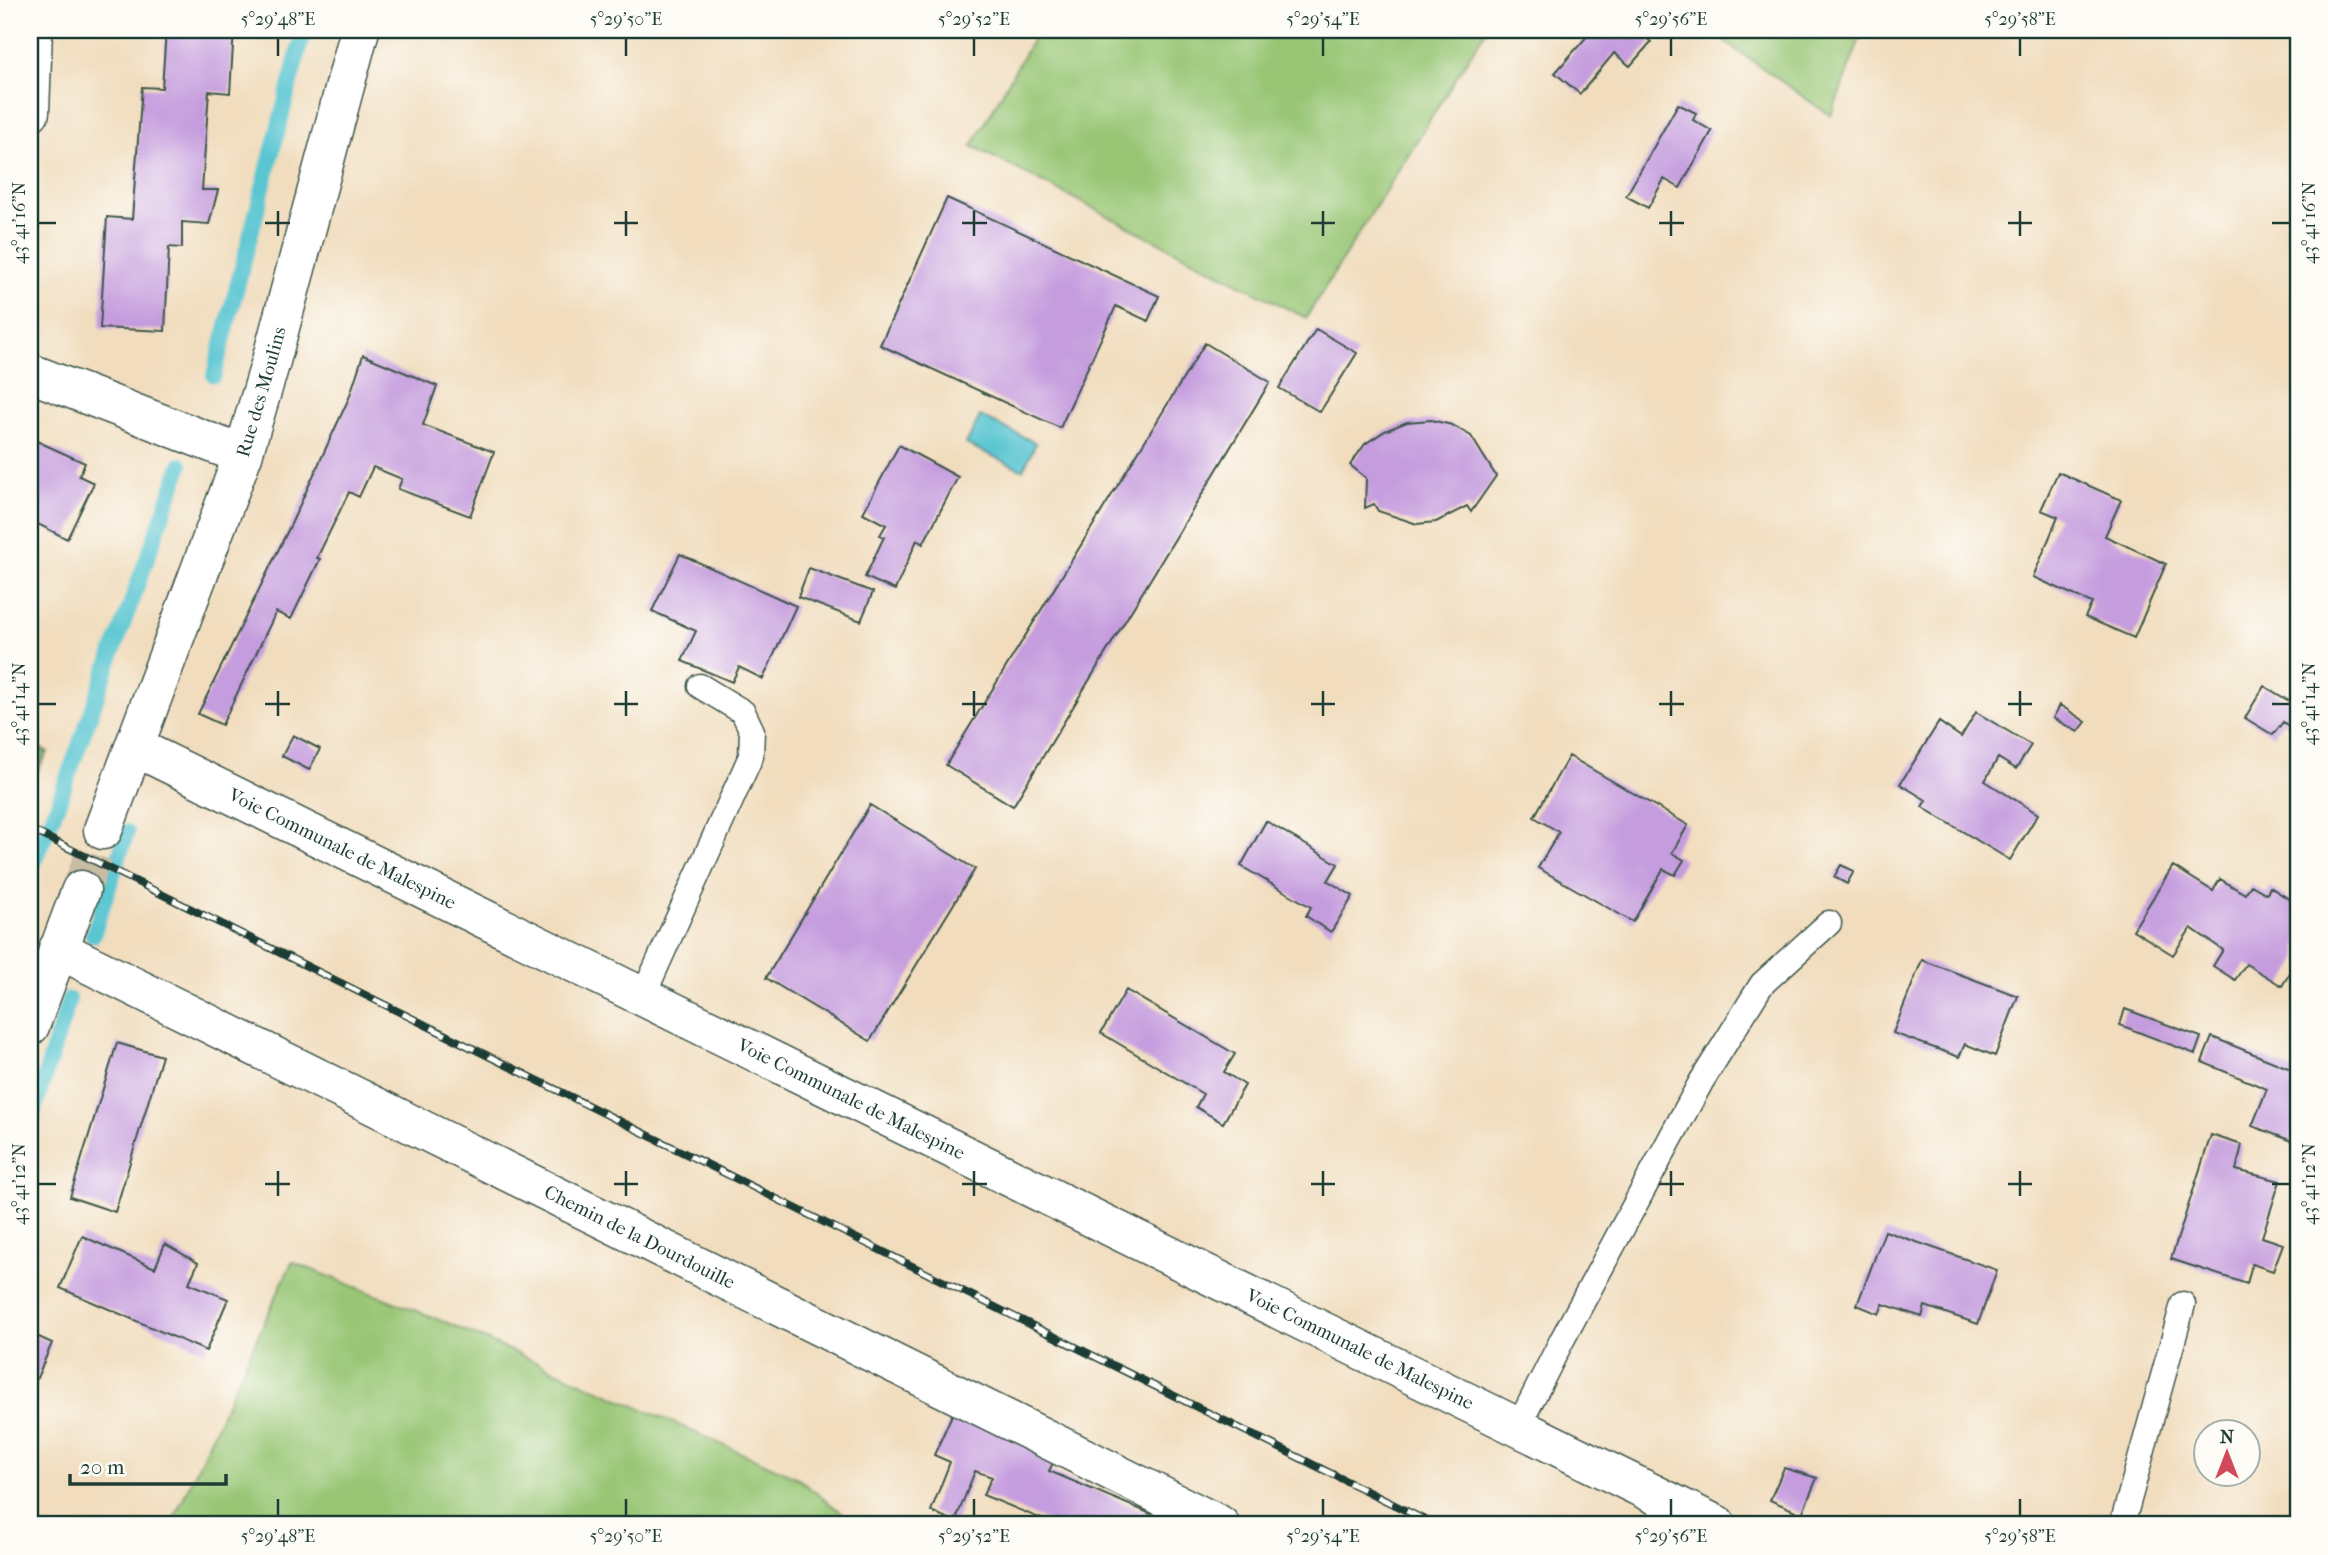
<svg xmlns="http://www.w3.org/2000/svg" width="2328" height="1555" viewBox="0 0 2328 1555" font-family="'IM FELL French Canon',serif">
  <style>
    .green { fill: #98c674; stroke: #5c8254; stroke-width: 2 }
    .forest { fill: #7aab66; stroke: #4c744d; stroke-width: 2 }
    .water { fill: #5ac6d2; stroke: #3c8283; stroke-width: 2 }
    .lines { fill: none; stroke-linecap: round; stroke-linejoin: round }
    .stream { stroke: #5ac6d2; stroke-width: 16 }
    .building { fill: #c59cde }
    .street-tunnel { stroke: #c7bda2; stroke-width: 38; stroke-dasharray: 38 19; stroke-linecap: butt }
    .lane-casing { stroke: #3e5549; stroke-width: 27 }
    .street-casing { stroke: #3e5549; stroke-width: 41 }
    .lane { stroke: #fff; stroke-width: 24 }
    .street { stroke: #fff; stroke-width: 38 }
    .rail-casing { stroke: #1f3d34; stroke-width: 8 }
    .rail { stroke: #fdfcf7; stroke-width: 5; stroke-dasharray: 16; stroke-linecap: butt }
    .ticks { fill: none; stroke: #1f3d34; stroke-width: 2.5 }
    .labels { text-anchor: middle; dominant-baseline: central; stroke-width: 5; stroke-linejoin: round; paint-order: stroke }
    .street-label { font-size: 19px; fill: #1f3d34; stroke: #fdfcf7 }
    .neatline { fill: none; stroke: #1f3d34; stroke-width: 2.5 }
    .ticks-label { font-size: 18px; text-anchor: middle; fill: #1f3d34 }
  </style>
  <rect width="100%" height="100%" fill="#fdfcf7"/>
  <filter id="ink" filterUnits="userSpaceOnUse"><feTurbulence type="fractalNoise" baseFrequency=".0143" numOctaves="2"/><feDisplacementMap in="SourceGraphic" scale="14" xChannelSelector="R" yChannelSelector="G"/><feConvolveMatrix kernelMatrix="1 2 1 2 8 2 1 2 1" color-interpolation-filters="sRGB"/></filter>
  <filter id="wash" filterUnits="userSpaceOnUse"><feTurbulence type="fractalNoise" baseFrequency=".00686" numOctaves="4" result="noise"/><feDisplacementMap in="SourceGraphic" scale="28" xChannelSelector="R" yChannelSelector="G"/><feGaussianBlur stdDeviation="1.57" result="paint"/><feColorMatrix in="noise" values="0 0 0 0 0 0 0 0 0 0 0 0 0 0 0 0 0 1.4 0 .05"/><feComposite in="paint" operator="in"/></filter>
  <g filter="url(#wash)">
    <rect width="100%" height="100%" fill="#f1ddbe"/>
    <path class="green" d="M 1038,30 L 1486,30 L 1306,318 L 972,146 Z
      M 1708,30 L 1863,30 L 1831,116 Z
      M 292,1262 L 445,1322 L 796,1477 L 857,1525 L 171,1525 Z"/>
    <path class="forest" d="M 30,743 L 48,752 L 30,785 Z"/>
    <path class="water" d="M 980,416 L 1036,443 L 1023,470 L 966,444 Z"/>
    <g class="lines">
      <path class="stream" d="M 214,375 L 304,30
        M 30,873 L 59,801 L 181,465
        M 93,935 L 127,832
        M 30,1123 L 69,1000"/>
    </g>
    <g id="blocks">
      <path class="building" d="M 166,30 L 234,30 L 230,93 L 209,91 L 202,190 L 218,190 L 209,224 L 182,222 L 182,248 L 169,247 L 165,331 L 100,328 L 107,217 L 132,219 L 142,87 L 162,88 Z
        M 1586,30 L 1637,30 L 1651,42 L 1630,66 L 1614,53 L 1580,94 L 1555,73 L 1590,33 Z
        M 1678,104 L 1696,113 L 1693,120 L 1712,131 L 1680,188 L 1664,179 L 1648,208 L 1626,196 Z
        M 947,198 L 1159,296 L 1148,321 L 1116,306 L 1060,428 L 880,345 Z
        M 1316,329 L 1357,353 L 1320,412 L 1279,388 Z
        M 1205,343 L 1270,382 L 1013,806 L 946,765 Z
        M 363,355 L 437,386 L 423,425 L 494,452 L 470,516 L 398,489 L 402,479 L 373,467 L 359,497 L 349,492 L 317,558 L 320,559 L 291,619 L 276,612 L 222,725 L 198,714 L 292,522 L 349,398 Z
        M 1431,420 L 1452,425 L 1471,436 L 1496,476 L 1471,512 L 1467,506 L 1436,522 L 1417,524 L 1378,511 L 1374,504 L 1365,508 L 1366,478 L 1350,465 L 1365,444 L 1385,431 L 1407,422 Z
        M 30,438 L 85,463 L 79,476 L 94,483 L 67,539 L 30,520 Z
        M 899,445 L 958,477 L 923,544 L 917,540 L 895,590 L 865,577 L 884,537 L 880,535 L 886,525 L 863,513 Z
        M 2058,472 L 2121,500 L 2105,536 L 2166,564 L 2134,638 L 2085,617 L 2092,603 L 2033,577 L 2058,517 L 2041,510 Z
        M 680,554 L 796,606 L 763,679 L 739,667 L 732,682 L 682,661 L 696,631 L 652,611 Z
        M 809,568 L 873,592 L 861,621 L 798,597 Z
        M 2264,686 L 2291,702 L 2298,688 L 2298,733 L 2283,722 L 2273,735 L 2245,718 Z
        M 2060,705 L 2086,722 L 2078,732 L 2053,718 Z
        M 1976,712 L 2031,745 L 2016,769 L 1998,758 L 1985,781 L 2038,814 L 2010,860 L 1922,807 L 1926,800 L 1900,784 L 1939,722 L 1961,737 Z
        M 293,735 L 320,749 L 309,770 L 282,756 Z
        M 1569,756 L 1688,825 L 1672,853 L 1684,860 L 1675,875 L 1663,869 L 1633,922 L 1538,868 L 1559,832 L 1534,817 Z
        M 870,805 L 975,869 L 870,1041 L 766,978 Z
        M 1266,821 L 1338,864 L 1328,881 L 1353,896 L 1331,932 L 1306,916 L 1311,907 L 1241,866 Z
        M 1841,865 L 1854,871 L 1847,884 L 1834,877 Z
        M 2173,866 L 2213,891 L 2220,879 L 2245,894 L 2251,885 L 2267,894 L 2270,887 L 2298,905 L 2298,960 L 2282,986 L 2246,964 L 2235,980 L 2213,966 L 2223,950 L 2191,928 L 2173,955 L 2133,930 Z
        M 1922,960 L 2018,996 L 1995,1056 L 1965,1044 L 1959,1057 L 1893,1033 Z
        M 1126,990 L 1235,1054 L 1224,1072 L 1245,1085 L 1223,1123 L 1196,1107 L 1203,1094 L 1101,1033 Z
        M 2125,1009 L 2201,1037 L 2195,1054 L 2120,1025 Z
        M 2212,1037 L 2298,1072 L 2298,1126 L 2292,1141 L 2252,1126 L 2267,1089 L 2202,1062 Z
        M 117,1043 L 162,1056 L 115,1212 L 70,1197 Z
        M 2211,1135 L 2242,1145 L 2236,1170 L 2280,1181 L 2262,1237 L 2283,1244 L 2273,1271 L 2252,1264 L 2247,1284 L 2171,1259 Z
        M 1885,1231 L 1997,1270 L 1978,1324 L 1925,1306 L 1922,1317 L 1883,1304 L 1879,1314 L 1857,1305 Z
        M 82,1236 L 155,1268 L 165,1244 L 198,1263 L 189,1283 L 228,1299 L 206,1351 L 60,1288 Z
        M 30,1333 L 52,1343 L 30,1394 Z
        M 955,1408 L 1057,1454 L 1049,1471 L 1151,1514 L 1147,1525 L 1056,1525 L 983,1495 L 992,1477 L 975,1471 L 955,1522 L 931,1511 L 950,1462 L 934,1455 Z
        M 1784,1468 L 1817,1478 L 1802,1514 L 1770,1500 Z"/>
    </g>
  </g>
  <g filter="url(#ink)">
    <use href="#blocks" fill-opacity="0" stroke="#3e5549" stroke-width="2"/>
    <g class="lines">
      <path class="street-tunnel" d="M 81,890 L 103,830"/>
      <defs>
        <path id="lane" d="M 643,996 L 751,756 L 752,731 L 743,712 L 700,686
          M 1518,1427 L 1562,1340 L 1701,1082 L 1762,984 L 1829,923
          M 2122,1525 L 2183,1304"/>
        <g id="street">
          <path d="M 30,112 L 33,30"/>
          <path d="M 30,373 L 243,455"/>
          <path id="s1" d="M 135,747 L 1717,1525"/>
          <path id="s2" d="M 103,830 L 243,455 L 271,361 L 360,30"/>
          <path id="s3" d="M 58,949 L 1220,1525"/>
          <path d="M 30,1026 L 81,890"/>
        </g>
      </defs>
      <use href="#lane" class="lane-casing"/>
      <use href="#street" class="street-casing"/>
      <use href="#lane" class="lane"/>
      <use href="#street" class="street"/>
      <defs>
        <path id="rail" d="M 30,829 L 1435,1525"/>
      </defs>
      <use href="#rail" class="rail-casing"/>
      <use href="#rail" class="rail"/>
    </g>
  </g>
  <path class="ticks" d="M 278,38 L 278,56M 626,38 L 626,56M 974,38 L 974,56M 1323,38 L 1323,56M 1671,38 L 1671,56M 2020,38 L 2020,56M 278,211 L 278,236M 626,211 L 626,236M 974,211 L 974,236M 1323,211 L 1323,236M 1671,211 L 1671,236M 2020,211 L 2020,236M 38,223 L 56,223M 265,223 L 290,223M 614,223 L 638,223M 962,223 L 987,223M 1311,223 L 1335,223M 1659,223 L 1684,223M 2008,223 L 2032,223M 2272,223 L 2290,223M 278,691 L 278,716M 626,691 L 626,716M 974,691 L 974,716M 1323,691 L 1323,716M 1671,691 L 1671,716M 2020,691 L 2020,716M 38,704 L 56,704M 265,704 L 290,704M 614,704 L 638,704M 962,704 L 987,704M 1311,704 L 1335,704M 1659,704 L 1684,704M 2008,704 L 2032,704M 2272,704 L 2290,704M 278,1171 L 278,1196M 626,1171 L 626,1196M 974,1171 L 974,1196M 1323,1171 L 1323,1196M 1671,1171 L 1671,1196M 2020,1171 L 2020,1196M 38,1184 L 56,1184M 265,1184 L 290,1184M 614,1184 L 638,1184M 962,1184 L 987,1184M 1311,1184 L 1335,1184M 1659,1184 L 1684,1184M 2008,1184 L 2032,1184M 2272,1184 L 2290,1184M 278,1499 L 278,1516M 626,1499 L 626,1516M 974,1499 L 974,1516M 1323,1499 L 1323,1516M 1671,1499 L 1671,1516M 2020,1499 L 2020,1516"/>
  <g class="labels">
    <g class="street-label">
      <text stroke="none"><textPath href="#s2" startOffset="466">Rue des Moulins</textPath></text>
      <text stroke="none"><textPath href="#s1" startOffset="231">Voie Communale de Malespine</textPath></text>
      <text stroke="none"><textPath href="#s1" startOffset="798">Voie Communale de Malespine</textPath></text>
      <text stroke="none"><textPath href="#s3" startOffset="649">Chemin de la Dourdouille</textPath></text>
      <text stroke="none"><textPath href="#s1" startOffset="1365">Voie Communale de Malespine</textPath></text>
    </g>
  </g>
  <rect width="2328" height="1555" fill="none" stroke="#fdfcf7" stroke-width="77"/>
  <g transform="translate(2227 1453)"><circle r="33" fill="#fdfcf7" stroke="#a4b0a9" stroke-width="2"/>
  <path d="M0-5L12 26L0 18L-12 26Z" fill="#d1495b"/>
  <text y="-10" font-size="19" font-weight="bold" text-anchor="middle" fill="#1f3d34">N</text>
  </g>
  <path d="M70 1474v10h156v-10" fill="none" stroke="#1f3d34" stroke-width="3.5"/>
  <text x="80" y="1474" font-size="21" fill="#1f3d34" stroke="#fdfcf7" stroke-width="5" paint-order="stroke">20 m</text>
  <rect x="38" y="38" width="2252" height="1478" class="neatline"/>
  <g class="ticks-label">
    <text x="278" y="25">5°29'48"E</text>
    <text x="626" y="25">5°29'50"E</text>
    <text x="974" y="25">5°29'52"E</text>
    <text x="1323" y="25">5°29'54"E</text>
    <text x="1671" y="25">5°29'56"E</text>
    <text x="2020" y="25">5°29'58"E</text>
    <text transform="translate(19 223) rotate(-90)" y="6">43°41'16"N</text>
    <text transform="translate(2309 223) rotate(-90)" y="6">43°41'16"N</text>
    <text transform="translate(19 704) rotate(-90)" y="6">43°41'14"N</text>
    <text transform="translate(2309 704) rotate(-90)" y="6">43°41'14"N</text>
    <text transform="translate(19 1184) rotate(-90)" y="6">43°41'12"N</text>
    <text transform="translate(2309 1184) rotate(-90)" y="6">43°41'12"N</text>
    <text x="278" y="1542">5°29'48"E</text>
    <text x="626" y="1542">5°29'50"E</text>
    <text x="974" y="1542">5°29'52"E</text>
    <text x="1323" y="1542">5°29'54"E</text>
    <text x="1671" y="1542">5°29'56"E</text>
    <text x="2020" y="1542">5°29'58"E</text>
  </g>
</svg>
